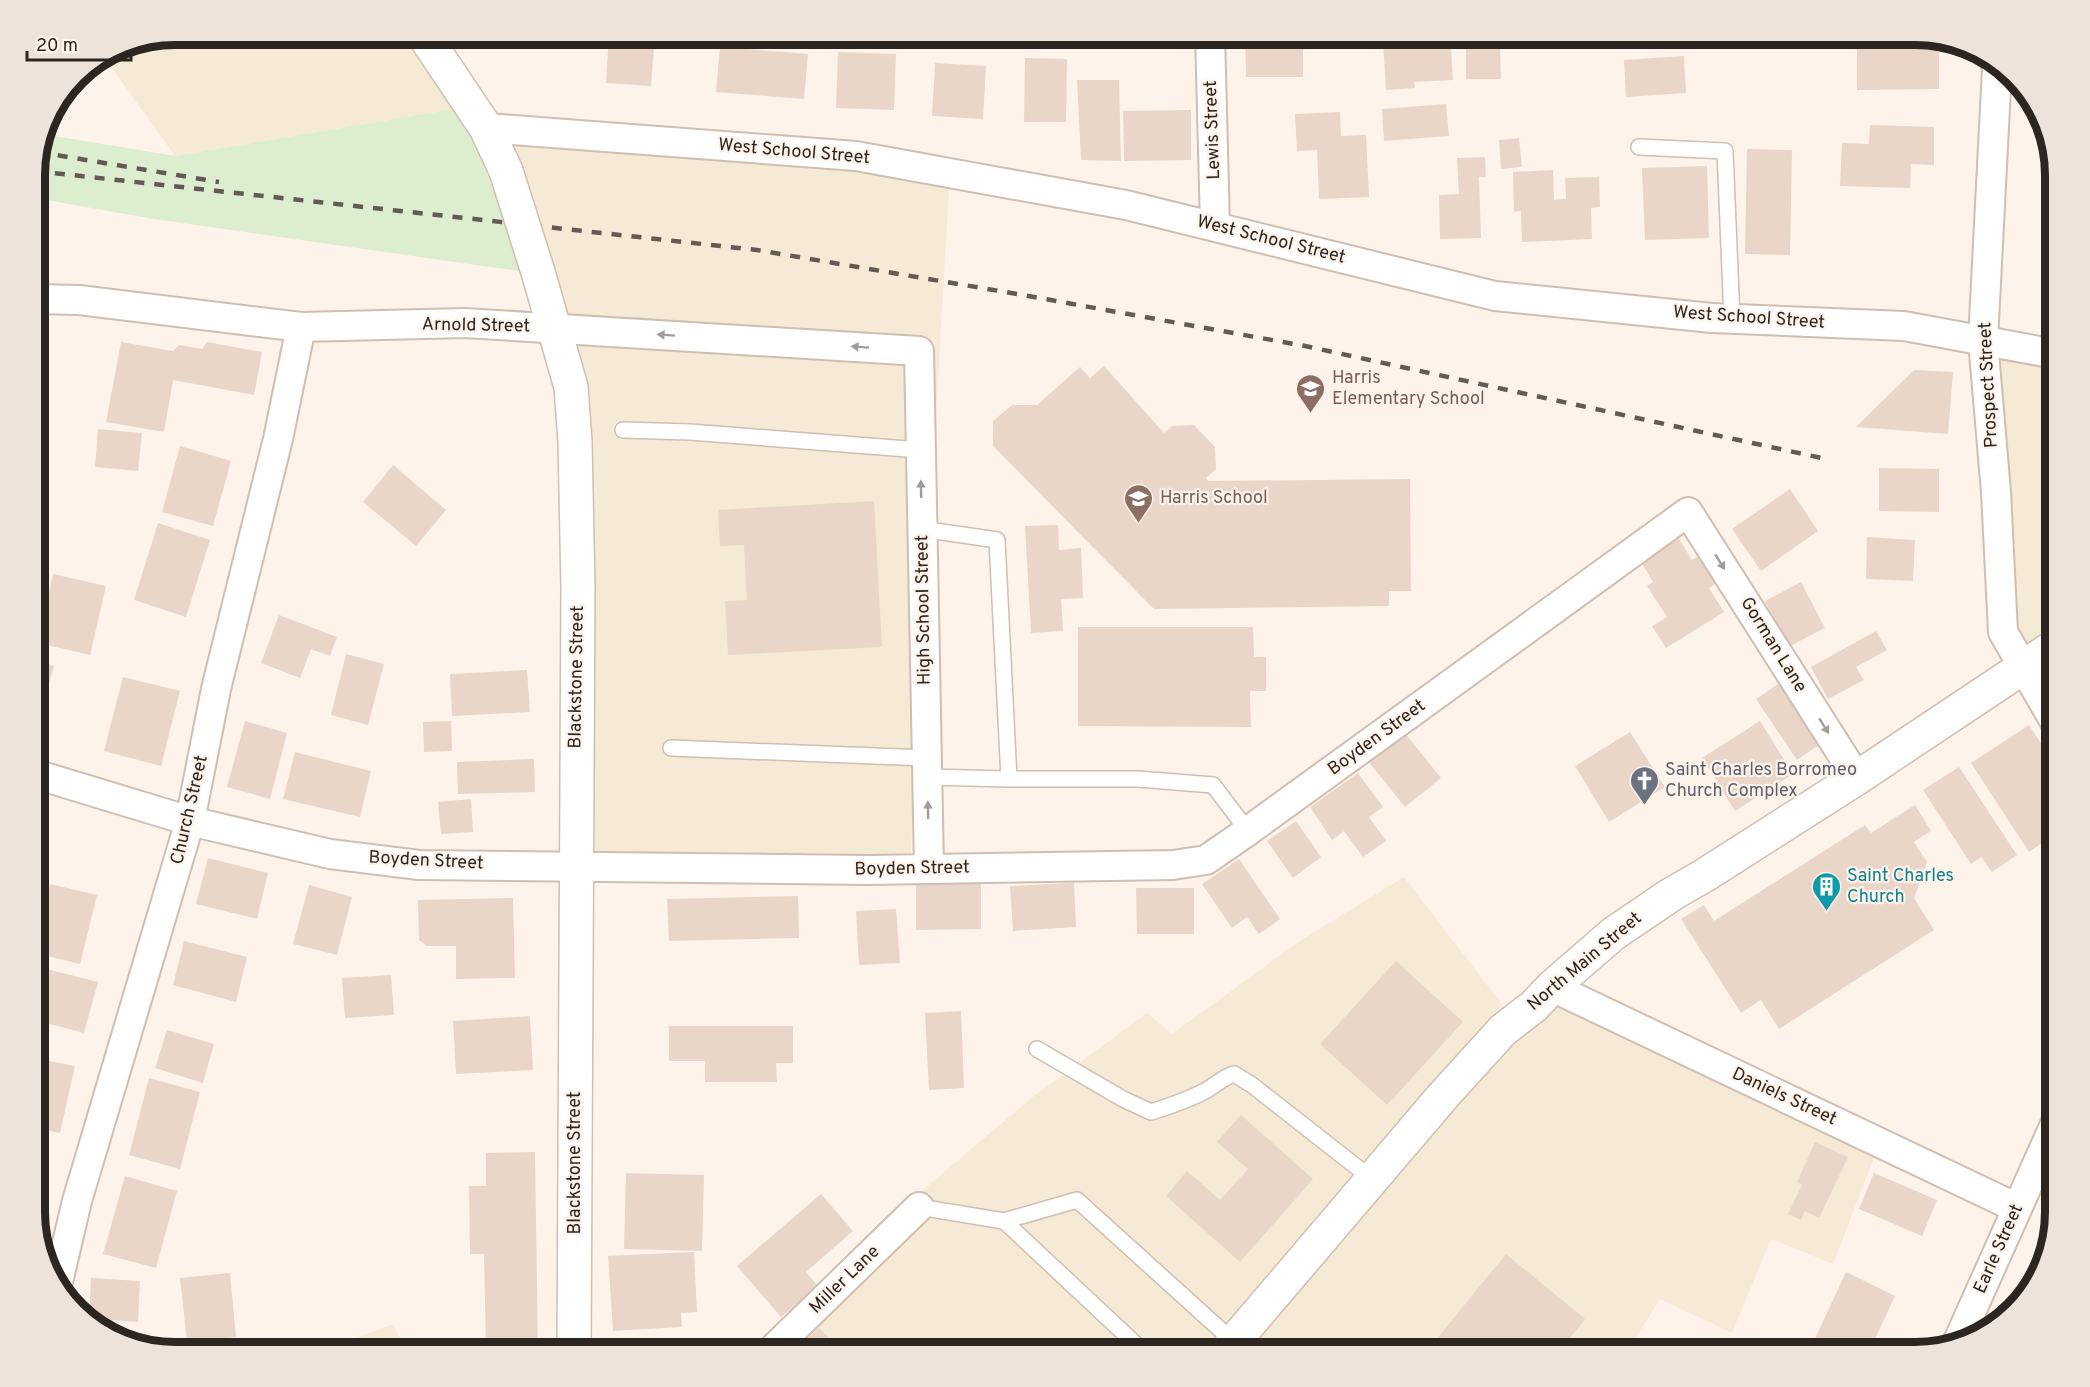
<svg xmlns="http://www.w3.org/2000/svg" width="2090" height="1387" viewBox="0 0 2090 1387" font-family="Overpass,sans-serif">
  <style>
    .commercial { fill: #f5ead5 }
    .green { fill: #ddedcf }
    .building { fill: #e9d6c8 }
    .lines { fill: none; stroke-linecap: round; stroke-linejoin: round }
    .service-casing { stroke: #d0beb0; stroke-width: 18 }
    .minor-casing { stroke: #d0beb0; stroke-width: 32 }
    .tertiary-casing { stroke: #d0beb0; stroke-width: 36 }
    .service { stroke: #fff; stroke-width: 15 }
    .minor { stroke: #fff; stroke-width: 28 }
    .tertiary { stroke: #fff; stroke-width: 33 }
    .rail { stroke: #625a54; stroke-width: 4.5; stroke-dasharray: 10 10; stroke-linecap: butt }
    .tertiary-bridge-casing { stroke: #d0beb0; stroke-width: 36; stroke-linecap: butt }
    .tertiary-bridge { stroke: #fff; stroke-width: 33 }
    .oneway { fill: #a09d9b }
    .labels { text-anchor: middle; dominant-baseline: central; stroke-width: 4.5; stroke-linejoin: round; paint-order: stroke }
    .street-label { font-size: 18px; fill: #2d2620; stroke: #fef3ea }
    .education-label { font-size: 18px; fill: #785e54; stroke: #fef3ea; text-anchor: start }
    .worship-label { font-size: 18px; fill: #5b616d; stroke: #fef3ea; text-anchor: start }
    .culture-label { font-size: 18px; fill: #0d838f; stroke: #fef3ea; text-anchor: start }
    .rim { fill: none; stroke: #2d2620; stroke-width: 8 }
  </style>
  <rect width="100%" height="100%" fill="#fef3ea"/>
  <path class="commercial" d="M 175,35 L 411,35 L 461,108 L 859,152 L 950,172 L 910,866 L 573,864 L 572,465 L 551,339 L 461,108 L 175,156 L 104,57 L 121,45 Z
    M 1994,332 L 2055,343 L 2055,727 L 2008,656 Z
    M 1404,877 L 1518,1025 L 1564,982 L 1881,1140 L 1833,1264 L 1771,1239 L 1732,1333 L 1660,1299 L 1627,1352 L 756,1352 L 916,1196 L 1030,1099 L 1147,1013 L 1172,1034 L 1301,940 Z
    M 393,1324 L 407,1352 L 319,1352 Z"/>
  <path class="green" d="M 461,108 L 525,272 L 154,219 L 35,198 L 35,166 L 42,134 L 175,156 Z"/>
  <path class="building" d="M 609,34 L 655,34 L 651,86 L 606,83 Z
    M 1332,34 L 1385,34 L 1385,38 L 1450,35 L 1453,80 L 1414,82 L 1415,88 L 1386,90 L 1383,41 L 1332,43 Z
    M 1739,34 L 1784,34 L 1784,44 L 1738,39 Z
    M 1870,34 L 1906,37 L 1906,43 L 1939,42 L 1939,89 L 1857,90 L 1857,39 L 1870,39 Z
    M 1303,35 L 1303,77 L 1246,77 L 1245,36 Z
    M 1500,46 L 1501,79 L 1466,79 L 1466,47 Z
    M 720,47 L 808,54 L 804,99 L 716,92 Z
    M 838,52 L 896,54 L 894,110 L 836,108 Z
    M 1684,56 L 1686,93 L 1626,97 L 1624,60 Z
    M 1025,58 L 1067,59 L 1066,122 L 1024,122 Z
    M 935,63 L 986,66 L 983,119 L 932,116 Z
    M 1077,80 L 1119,80 L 1121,161 L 1081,160 Z
    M 1446,104 L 1449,136 L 1384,141 L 1382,109 Z
    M 1191,110 L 1191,160 L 1124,161 L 1123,111 Z
    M 1340,112 L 1341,136 L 1366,135 L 1369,197 L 1319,199 L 1317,150 L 1297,151 L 1295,114 Z
    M 1870,125 L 1934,127 L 1934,165 L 1911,164 L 1910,188 L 1840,186 L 1842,143 L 1869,144 Z
    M 1519,138 L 1522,167 L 1501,169 L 1499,140 Z
    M 1747,149 L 1792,150 L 1790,255 L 1745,254 Z
    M 1485,157 L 1486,177 L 1479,177 L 1481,238 L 1440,239 L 1439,195 L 1459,194 L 1457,158 Z
    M 1707,166 L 1709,238 L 1645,240 L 1642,168 Z
    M 1553,170 L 1554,200 L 1566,199 L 1565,178 L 1599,177 L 1600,207 L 1591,208 L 1592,239 L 1522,242 L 1521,211 L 1514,212 L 1513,172 Z
    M 35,329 L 41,330 L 36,367 L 35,367 Z
    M 121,342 L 173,351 L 179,345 L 202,349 L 207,342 L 262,352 L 254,395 L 173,380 L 164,432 L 106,422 Z
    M 1104,366 L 1164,433 L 1172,426 L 1194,425 L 1215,447 L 1216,469 L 1206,478 L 1208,481 L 1410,479 L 1411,591 L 1389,591 L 1389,606 L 1154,609 L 993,446 L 993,421 L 1012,405 L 1037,405 L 1080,367 L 1090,378 Z
    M 1914,370 L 1953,372 L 1948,434 L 1856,427 Z
    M 98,429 L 142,433 L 138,471 L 95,467 Z
    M 180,446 L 231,461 L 213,526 L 162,512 Z
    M 393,465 L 446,510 L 416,546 L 363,502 Z
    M 1879,468 L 1939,469 L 1939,512 L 1879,511 Z
    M 1790,489 L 1818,531 L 1761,571 L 1732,529 Z
    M 874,501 L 882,647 L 728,655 L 725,601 L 747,600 L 744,545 L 720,546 L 718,510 Z
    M 158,523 L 210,540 L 186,617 L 134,600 Z
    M 1058,525 L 1059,550 L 1081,548 L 1083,598 L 1061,599 L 1063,631 L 1031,633 L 1025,526 Z
    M 1867,537 L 1915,540 L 1913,581 L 1866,579 Z
    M 1679,539 L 1692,560 L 1703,553 L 1719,581 L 1709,588 L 1724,612 L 1666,648 L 1652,626 L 1667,617 L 1647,586 L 1653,582 L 1641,562 Z
    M 53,574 L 106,586 L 90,655 L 38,643 Z
    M 1801,582 L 1825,628 L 1788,647 L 1765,601 Z
    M 279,615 L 337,637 L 330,656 L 311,649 L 300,678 L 261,663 Z
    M 1078,627 L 1253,627 L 1254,657 L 1266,657 L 1266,691 L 1250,691 L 1251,727 L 1078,726 Z
    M 1876,631 L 1887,650 L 1856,667 L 1864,680 L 1828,699 L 1811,667 Z
    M 346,654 L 384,664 L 368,725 L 331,715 Z
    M 35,660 L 54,666 L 35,732 Z
    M 527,670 L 530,712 L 452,716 L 450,674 Z
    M 123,677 L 180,691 L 161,766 L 104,751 Z
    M 1781,682 L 1822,743 L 1797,760 L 1756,699 Z
    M 245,721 L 287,733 L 270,799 L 227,787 Z
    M 451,721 L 452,751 L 424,752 L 423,722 Z
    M 1760,721 L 1793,774 L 1735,811 L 1702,758 Z
    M 2029,725 L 2055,765 L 2055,834 L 2029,852 L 1971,763 Z
    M 1404,732 L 1441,778 L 1405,807 L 1368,761 Z
    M 1630,732 L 1665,787 L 1609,822 L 1575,766 Z
    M 295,752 L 371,771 L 360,817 L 283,799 Z
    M 534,759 L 535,792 L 458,794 L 457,762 Z
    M 1959,767 L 2017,855 L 1992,872 L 1981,857 L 1971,864 L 1923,790 Z
    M 1358,773 L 1383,807 L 1369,817 L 1386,841 L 1363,857 L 1344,831 L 1332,840 L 1310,807 Z
    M 471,799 L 473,832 L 441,834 L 438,802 Z
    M 1915,805 L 1931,831 L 1914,842 L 1927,862 L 1914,898 L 1934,930 L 1779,1029 L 1761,1000 L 1741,1013 L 1681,919 L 1704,905 L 1714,921 L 1865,825 L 1871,833 Z
    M 1296,821 L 1321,857 L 1293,878 L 1267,841 Z
    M 208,858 L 268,873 L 257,919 L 196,904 Z
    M 1239,859 L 1280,919 L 1259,934 L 1247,917 L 1232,928 L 1202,884 Z
    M 916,880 L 981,880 L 981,929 L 916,930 Z
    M 1074,883 L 1076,927 L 1013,931 L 1010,886 Z
    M 50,884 L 97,895 L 80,964 L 35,953 Z
    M 309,885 L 352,897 L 337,955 L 293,944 Z
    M 1136,888 L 1194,888 L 1194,934 L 1137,934 Z
    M 798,896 L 799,938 L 669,941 L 667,899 Z
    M 513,898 L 515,978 L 456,979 L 456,946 L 427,946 L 419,940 L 418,900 Z
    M 896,909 L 900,963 L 859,965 L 856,911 Z
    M 184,941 L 247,957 L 236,1002 L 173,985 Z
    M 1396,961 L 1463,1022 L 1387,1105 L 1320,1044 Z
    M 35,966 L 98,982 L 84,1033 L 35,1020 Z
    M 391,975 L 394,1015 L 345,1018 L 342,978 Z
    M 961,1011 L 964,1088 L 929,1090 L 925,1013 Z
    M 530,1016 L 533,1070 L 456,1074 L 453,1021 Z
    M 669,1026 L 793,1026 L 793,1063 L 776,1063 L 777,1082 L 705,1082 L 705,1061 L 669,1061 Z
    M 167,1030 L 214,1044 L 203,1083 L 155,1068 Z
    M 35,1058 L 75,1066 L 60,1133 L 35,1128 Z
    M 149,1078 L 200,1092 L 180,1169 L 129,1155 Z
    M 1241,1115 L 1313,1179 L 1240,1262 L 1166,1196 L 1187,1171 L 1220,1200 L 1248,1169 L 1217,1142 Z
    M 1815,1142 L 1848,1157 L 1819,1218 L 1805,1211 L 1801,1220 L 1788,1214 L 1802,1185 L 1797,1182 Z
    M 535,1152 L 538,1352 L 486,1352 L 484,1254 L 470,1254 L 469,1186 L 486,1186 L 486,1153 Z
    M 626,1173 L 704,1175 L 702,1251 L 624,1249 Z
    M 1874,1173 L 1937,1200 L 1922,1236 L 1859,1209 Z
    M 125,1176 L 177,1191 L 156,1268 L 103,1254 Z
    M 821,1194 L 853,1231 L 806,1272 L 818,1286 L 781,1317 L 737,1266 Z
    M 694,1252 L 697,1312 L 681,1313 L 682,1327 L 613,1331 L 608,1256 Z
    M 1506,1254 L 1585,1319 L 1559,1352 L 1522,1352 L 1506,1339 L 1495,1352 L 1426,1352 Z
    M 1846,1272 L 1895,1296 L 1869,1352 L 1827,1352 L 1812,1345 Z
    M 230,1273 L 236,1337 L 187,1343 L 180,1278 Z
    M 91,1278 L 140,1281 L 138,1322 L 89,1319 Z
    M 819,1328 L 843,1352 L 794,1352 Z
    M 680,1342 L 682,1352 L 615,1352 L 615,1350 Z"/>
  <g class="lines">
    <defs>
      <path id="service" d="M 1639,147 L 1725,151 L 1732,319
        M 623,430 L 690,432 L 920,450
        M 922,529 L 997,540 L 1009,779 L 1138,779 L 1213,785 L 1248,831
        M 671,748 L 926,758
        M 927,777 L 1009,779
        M 1037,1049 L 1123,1099 L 1151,1112 C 1170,1106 1188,1100 1205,1091 C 1216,1085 1223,1077 1234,1074 L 1252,1085 L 1372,1179
        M 919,1207 L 1004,1221
        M 1144,1352 L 1004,1221 L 1077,1200 L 1234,1342"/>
      <path id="minor" d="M 1210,34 L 1215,226
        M 1995,60 L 1997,69 L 1983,341 L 1996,492 L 2003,632 L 2055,722
        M 486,128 L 856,156 L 1126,205 L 1495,296 L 1712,318 L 1904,326 L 2055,354
        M 35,299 L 79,300 L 301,327 L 465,323 L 919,351 L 929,868
        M 35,774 L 190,821 L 330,854 L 419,865 L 869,870 L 1173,865 L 1206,860 L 1248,831 L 1688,512 L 1857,778
        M 1552,987 L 2017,1208
        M 57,1286 L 77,1201 L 190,821 L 216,689 L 278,439 L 301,327
        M 1958,1341 L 2055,1124
        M 770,1352 L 919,1207"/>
      <path id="tertiary" d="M 423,34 L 486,128 L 506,171
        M 538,272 L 571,387 L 575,442 L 578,588 L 574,1352
        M 1225,1352 L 1443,1096 L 1503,1030 L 1534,1006 L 1552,987 L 1613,934 L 1672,894 L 1705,875 L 1857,778 L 2055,646"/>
    </defs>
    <use href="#service" class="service-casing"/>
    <use href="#minor" class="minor-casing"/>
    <use href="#tertiary" class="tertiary-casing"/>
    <use href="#service" class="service"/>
    <use href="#minor" class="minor"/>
    <use href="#tertiary" class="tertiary"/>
    <path class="rail" d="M 38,152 L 219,182
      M 35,171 L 757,250 L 1023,295 L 1305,346 L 1826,459"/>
    <defs>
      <path id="tertiary-bridge" d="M 506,171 L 538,272"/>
    </defs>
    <use href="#tertiary-bridge" class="tertiary-bridge-casing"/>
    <use href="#tertiary-bridge" class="tertiary-bridge"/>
  </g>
  <defs><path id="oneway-solid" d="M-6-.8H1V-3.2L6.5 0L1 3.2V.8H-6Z" transform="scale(1.5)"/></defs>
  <g class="oneway">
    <use href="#oneway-solid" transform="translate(666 335) rotate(-176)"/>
    <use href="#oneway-solid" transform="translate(860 347) rotate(-176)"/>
    <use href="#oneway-solid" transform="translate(921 489) rotate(-91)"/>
    <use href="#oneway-solid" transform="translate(1720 562) rotate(58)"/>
    <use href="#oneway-solid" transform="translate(1824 726) rotate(58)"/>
    <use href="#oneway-solid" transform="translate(928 810) rotate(-91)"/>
  </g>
  <defs>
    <symbol id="school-pin" viewBox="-11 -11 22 30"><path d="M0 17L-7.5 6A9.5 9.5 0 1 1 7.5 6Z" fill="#8d6e63" stroke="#fef3ea"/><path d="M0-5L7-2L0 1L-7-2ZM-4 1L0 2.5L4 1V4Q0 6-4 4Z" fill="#fff"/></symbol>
    <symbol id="church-pin" viewBox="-11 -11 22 30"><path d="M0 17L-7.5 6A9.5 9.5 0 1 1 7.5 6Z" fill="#6b7280" stroke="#fef3ea"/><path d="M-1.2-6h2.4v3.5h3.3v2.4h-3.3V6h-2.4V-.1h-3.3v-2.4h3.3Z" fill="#fff"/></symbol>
    <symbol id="building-pin" viewBox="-11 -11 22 30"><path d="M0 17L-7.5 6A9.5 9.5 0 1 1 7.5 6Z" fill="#0f9aa8" stroke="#fef3ea"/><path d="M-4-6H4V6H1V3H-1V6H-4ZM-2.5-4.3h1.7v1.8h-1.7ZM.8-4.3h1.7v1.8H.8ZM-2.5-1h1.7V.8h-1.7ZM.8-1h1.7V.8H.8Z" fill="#fff"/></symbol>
  </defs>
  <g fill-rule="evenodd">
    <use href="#school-pin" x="1294" y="372" width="33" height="45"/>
    <use href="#school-pin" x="1122" y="482" width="33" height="45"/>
    <use href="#church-pin" x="1628" y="764" width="33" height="45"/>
    <use href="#building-pin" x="1810" y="870" width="33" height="45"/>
  </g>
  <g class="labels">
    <g class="street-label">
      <text transform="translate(1213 130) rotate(-92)">Lewis Street</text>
      <text transform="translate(794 152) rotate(5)">West School Street</text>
      <text transform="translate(1271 240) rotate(14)">West School Street</text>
      <text transform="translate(1749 318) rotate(4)">West School Street</text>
      <text transform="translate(476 326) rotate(1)">Arnold Street</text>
      <text transform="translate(1989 385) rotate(-93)">Prospect Street</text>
      <text transform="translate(924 610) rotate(-91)">High School Street</text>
      <text transform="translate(1773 645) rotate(58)">Gorman Lane</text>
      <text transform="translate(577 677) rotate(-89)">Blackstone Street</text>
      <text transform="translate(1377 738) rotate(-36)">Boyden Street</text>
      <text transform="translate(190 810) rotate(-77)">Church Street</text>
      <text transform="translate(426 861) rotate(3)">Boyden Street</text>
      <text transform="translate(912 869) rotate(-1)">Boyden Street</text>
      <text transform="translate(1585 962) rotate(-40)">North Main Street</text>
      <text transform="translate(1784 1097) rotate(25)">Daniels Street</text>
      <text transform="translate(575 1163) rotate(-90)">Blackstone Street</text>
      <text transform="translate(1999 1249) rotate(-66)">Earle Street</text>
      <text transform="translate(845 1280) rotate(-44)">Miller Lane</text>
    </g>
    <g class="education-label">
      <text x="1332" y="378">Harris<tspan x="1332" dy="21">Elementary School</tspan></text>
      <text x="1160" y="498">Harris School</text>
    </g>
    <g class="worship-label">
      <text x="1665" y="770">Saint Charles Borromeo<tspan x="1665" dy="21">Church Complex</tspan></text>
    </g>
    <g class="culture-label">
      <text x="1847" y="876">Saint Charles<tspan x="1847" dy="21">Church</tspan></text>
    </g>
  </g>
  <path d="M0 0H2090V1387H0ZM175 45H1915A130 130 0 0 1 2045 175V1212A130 130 0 0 1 1915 1342H175A130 130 0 0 1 45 1212V175A130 130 0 0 1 175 45Z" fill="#ede3da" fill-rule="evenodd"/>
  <path class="rim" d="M175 45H1915A130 130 0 0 1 2045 175V1212A130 130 0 0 1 1915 1342H175A130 130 0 0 1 45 1212V175A130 130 0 0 1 175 45Z"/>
  <path d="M27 51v9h104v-9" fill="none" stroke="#2d2620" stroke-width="3"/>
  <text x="36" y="51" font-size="18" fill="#2d2620" stroke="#fef3ea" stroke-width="4.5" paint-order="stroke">20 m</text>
</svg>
